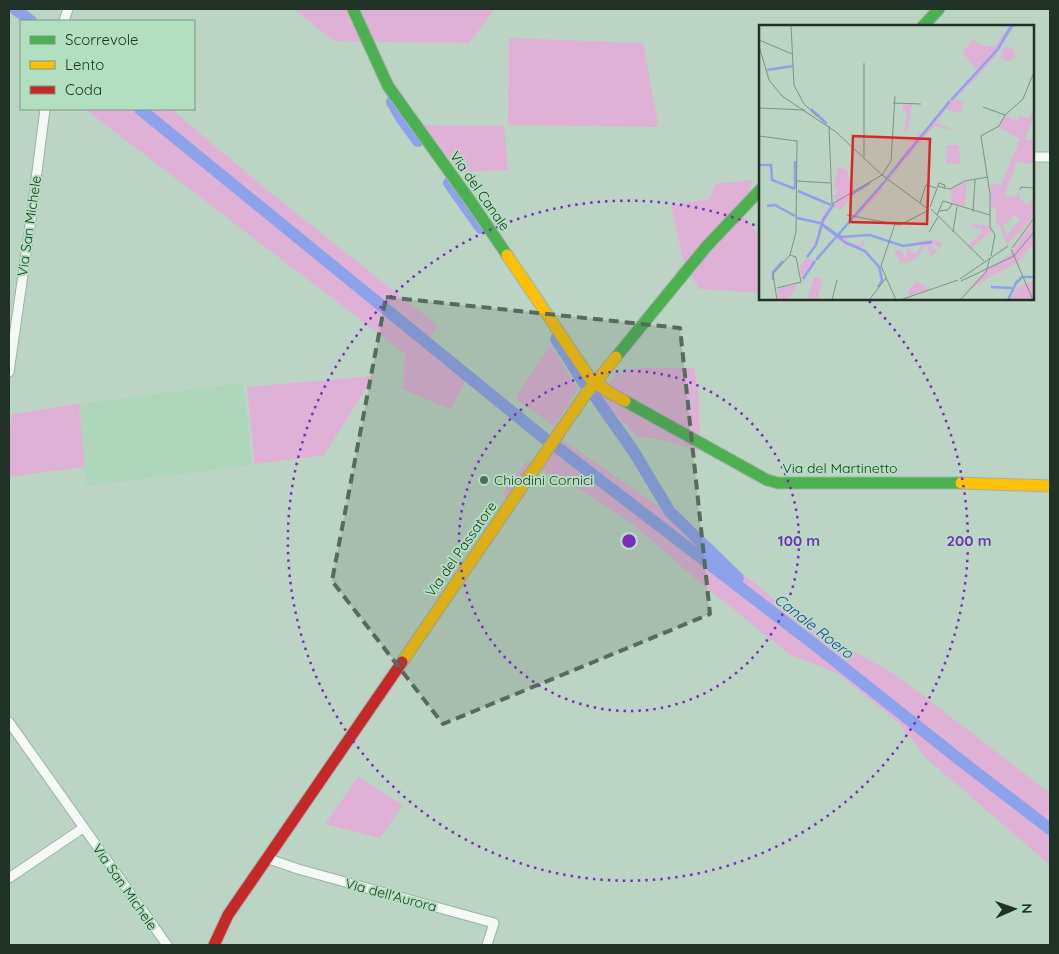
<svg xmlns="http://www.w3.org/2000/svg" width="1059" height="954" viewBox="0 0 1059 954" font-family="Quicksand,sans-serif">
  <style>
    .built { fill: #aed6ba }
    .green { fill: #dfb1d7 }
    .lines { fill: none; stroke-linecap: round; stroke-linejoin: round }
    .canal { stroke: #8ea2ec; stroke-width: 12 }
    .street-casing { stroke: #9fb2a5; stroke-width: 11 }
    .fast-casing { stroke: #9fb2a5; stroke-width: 13 }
    .slow-casing { stroke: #9fb2a5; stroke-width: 13 }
    .jam-casing { stroke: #9fb2a5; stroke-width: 13 }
    .street { stroke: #f5f9f6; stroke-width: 9 }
    .fast { stroke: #4caf50; stroke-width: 11 }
    .slow { stroke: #ffc107; stroke-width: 11 }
    .jam { stroke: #c62828; stroke-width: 11 }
    .marked { fill: #566b5c; fill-opacity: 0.2; stroke: #566b5c; stroke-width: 4; stroke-dasharray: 10 6; stroke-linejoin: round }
    .ring { fill: none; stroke: #7b2cbf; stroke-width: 2.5; stroke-dasharray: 2.5 5 }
    .poi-dot { fill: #566b5c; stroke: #b1dfbf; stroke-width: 2 }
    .labels { text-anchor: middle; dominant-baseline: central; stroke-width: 4; stroke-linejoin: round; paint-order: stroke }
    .street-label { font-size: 14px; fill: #1f3225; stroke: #b1dfbf }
    .poi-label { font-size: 14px; fill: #1f3225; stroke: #b1dfbf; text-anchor: start }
    .water-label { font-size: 15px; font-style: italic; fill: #3231b1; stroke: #b1dfbf }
    .inset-river { fill: none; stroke: #8ea2ec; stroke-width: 2.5 }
    .inset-road { fill: none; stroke: #7d9384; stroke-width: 1 }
    .view { fill: #d62828; fill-opacity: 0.15; stroke: #d62828; stroke-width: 2.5 }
    .inset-edge { fill: none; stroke: #1f3225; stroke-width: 2.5 }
    .centre { fill: #7b2cbf; stroke: #b1dfbf; stroke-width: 2.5 }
    .ring-label { font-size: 15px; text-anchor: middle; font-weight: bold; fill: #7b2cbf; stroke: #b1dfbf; stroke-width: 4; stroke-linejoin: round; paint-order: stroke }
  </style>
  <rect width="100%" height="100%" fill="#bcd4c3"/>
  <path class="built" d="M 243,383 L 252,465 L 87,486 L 79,404 Z"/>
  <path class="green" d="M 294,9 L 495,9 L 469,43 L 333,41 Z
    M 509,38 L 643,43 L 658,123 L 656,127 L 508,125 Z
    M 85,109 L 171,109 L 271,193 L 438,326 L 425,346 L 467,378 L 451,410 L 403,389 L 405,354 Z
    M 424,125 L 504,126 L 508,170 L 459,172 Z
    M 753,180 L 742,214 L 760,237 L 760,293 L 699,289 L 684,263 L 671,205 L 710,199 L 715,184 Z
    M 551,345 L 578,389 L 554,426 L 515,398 Z
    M 639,368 L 694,368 L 699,396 L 700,451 L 662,440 L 636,437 L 600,396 L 615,375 Z
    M 374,376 L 324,455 L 255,464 L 247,387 Z
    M 79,404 L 85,467 L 9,477 L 9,436 L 12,414 Z
    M 560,438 L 685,525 L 726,560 L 805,624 L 896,675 L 1050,793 L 1050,865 L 926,758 L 899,723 L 837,673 L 790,655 L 696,579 L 633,524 L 586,493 L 540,469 Z
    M 528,461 L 531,461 L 530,465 L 508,500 L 505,499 L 504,492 L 523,465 Z
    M 358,777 L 403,805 L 380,838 L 325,824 Z"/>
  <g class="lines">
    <path class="canal" d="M 15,9 L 31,21
      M 392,102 L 403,121 L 418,141
      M 140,109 L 544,438
      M 449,183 L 481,228
      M 556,339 L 584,383
      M 594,395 L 634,452 L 670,512 L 738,578
      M 558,448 L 815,645 L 960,760 L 1050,829"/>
    <defs>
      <path id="street" d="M 64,21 L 68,9
        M 1033,157 L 1050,157
        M 9,372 L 31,219 L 45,109
        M 9,722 L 167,945
        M 266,858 L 298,869 L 494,923 L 487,945
        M 9,878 L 83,828"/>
      <path id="fast" d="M 353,9 L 388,86 L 469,199 L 507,255
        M 923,26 L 939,9
        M 616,357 L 706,247 L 760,190
        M 625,401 L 767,480 L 778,483 L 961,483"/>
      <path id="slow" d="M 507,255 L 590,378 L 610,393 L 625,401
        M 961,483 L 1050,486
        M 402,662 L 585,395 L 616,357"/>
      <path id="jam" d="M 214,945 L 228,915 L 402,662"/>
    </defs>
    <use href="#street" class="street-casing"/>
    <use href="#fast" class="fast-casing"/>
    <use href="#slow" class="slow-casing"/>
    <use href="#jam" class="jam-casing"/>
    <use href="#street" class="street"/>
    <use href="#fast" class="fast"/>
    <use href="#slow" class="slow"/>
    <use href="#jam" class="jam"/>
  </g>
  <path class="marked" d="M 386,297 L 680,328 L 710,614 L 443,724 L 332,581 Z"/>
  <g class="ring">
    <circle cx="629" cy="541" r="170"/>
    <path d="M869 301A340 340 0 1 1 759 227"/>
  </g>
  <circle class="poi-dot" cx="484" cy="480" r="5"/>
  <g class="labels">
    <g class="street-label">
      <text transform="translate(480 191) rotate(55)">Via del Canale</text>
      <text transform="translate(29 226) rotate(-82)">Via San Michele</text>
      <text x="840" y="468">Via del Martinetto</text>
      <text transform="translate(461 549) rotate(-55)">Via del Passatore</text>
      <text transform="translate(125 887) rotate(55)">Via San Michele</text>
      <text transform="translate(391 895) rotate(15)">Via dell'Aurora</text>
    </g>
    <g class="poi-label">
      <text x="494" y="480">Chiodini Cornici</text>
    </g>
    <g class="water-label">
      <text transform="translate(814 626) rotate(38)">Canale Roero</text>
    </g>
  </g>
  <g transform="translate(759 25)">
    <rect width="275" height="275" fill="#bcd4c3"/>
    <path d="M 251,0 L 256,0 L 233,36 L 196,74 L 205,77 L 202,88 L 187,84 L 177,98 L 201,107 L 175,101 L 130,155 L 128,153 L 160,107 L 165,108 L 218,46 L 204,28 L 214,14 L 221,20 L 235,22 ZM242 29a7 7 0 1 1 14 0a7 7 0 1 1-14 0ZM 144,79 L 153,79 L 149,107 L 145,107 L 148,87 L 144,86 ZM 275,82 L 275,92 L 266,114 L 275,115 L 275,137 L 269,139 L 258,136 L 245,172 L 258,171 L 260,161 L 260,172 L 269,181 L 275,170 L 275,192 L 248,220 L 240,198 L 237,198 L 237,183 L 232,184 L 232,158 L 242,160 L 261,114 L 239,102 L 247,90 L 258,97 L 261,91 L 270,94 ZM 256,190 L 261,195 L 248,210 L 244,201 ZM 188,120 L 200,120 L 201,139 L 187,138 ZM 79,141 L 89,146 L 89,154 L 95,159 L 95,170 L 81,185 L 73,181 L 78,176 L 74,172 L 79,165 L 75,162 ZM 208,157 L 206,180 L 200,181 L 193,177 L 192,164 ZM 122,160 L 123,165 L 98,193 L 93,191 ZM 71,179 L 73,181 L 65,199 L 82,211 L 87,211 L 89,217 L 101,220 L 108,212 L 103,223 L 117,239 L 102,225 L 85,219 L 77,213 L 69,221 L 76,211 L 64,202 L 58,219 L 49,233 L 47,231 L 57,219 L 51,217 L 57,216 L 61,200 L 38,192 L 61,197 ZM 275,195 L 275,218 L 260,236 L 207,266 L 231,242 L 251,229 ZM 213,199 L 231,201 L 233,205 L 212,224 L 209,221 L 223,207 L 221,203 L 214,204 ZM 174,214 L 184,219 L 181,222 L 169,217 L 179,227 L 172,232 L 167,220 L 157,234 L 149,237 L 142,238 L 135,227 L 142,224 L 147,234 L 148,223 L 156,229 L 164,219 L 148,222 L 147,219 ZM 47,233 L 56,236 L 43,254 L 41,241 ZM 55,252 L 62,253 L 63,258 L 58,275 L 48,275 ZM 275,255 L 275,275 L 251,275 L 260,262 ZM 158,256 L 170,264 L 151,271 L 149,267 ZM 39,259 L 29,275 L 20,275 L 19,264 Z" fill="#dfb1d7" fill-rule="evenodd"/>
    <path class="inset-river" d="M 8,45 L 34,41M 192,75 L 239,24 L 253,0M 52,84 L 68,99M 0,140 L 12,140 L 13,155 L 36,164M 128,153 L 191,76M 36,163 L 36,136M 39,166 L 72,180M 93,169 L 111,158M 8,181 L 16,180 L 36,191M 38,193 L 61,198 L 87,218 L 106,226 L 120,242M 63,199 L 78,210M 80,209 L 81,212 L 111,210 L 144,221 L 173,217M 78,211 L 128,154M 48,232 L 57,220 L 64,195 L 75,179M 57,235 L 77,212M 44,254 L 56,236M 14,255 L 14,247 L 24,236M 119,262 L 123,255 L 120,241M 232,262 L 253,263M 249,275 L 257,258 L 263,252 L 275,252"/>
    <path class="inset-road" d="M 32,0 L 35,60 L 45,79 L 59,92M 0,15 L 33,29M 0,21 L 10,55 L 23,71 L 77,107 L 123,150 L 169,184M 134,78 L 162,79M 224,82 L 246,90M 0,83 L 46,85M 70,101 L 73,179 L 123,150 L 132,136 L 136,71M 0,111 L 38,116 L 37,207 L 31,230 L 14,249 L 18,275M 105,132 L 105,38M 37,156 L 71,158M 185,163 L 191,164 L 206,156 L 229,152M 261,165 L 262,162 L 275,163M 161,178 L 167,160 L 177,163M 171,182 L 180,158 L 186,160 L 185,163 L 179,161M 172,184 L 225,236M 180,186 L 189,185 L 193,179M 214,187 L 216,155M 88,190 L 141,200 L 170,185M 178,190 L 184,176 L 231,190M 136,199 L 122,241 L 137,275M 170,207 L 179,192M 194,207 L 198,182M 253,223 L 275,193M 252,224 L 274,275M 232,231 L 236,210 L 231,202 L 231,169 L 222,111 L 240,101 L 246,90 L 264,74 L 275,47M 201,254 L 249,221M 202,256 L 255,231 L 275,207M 18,263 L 42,257 L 37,232 L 31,230M 73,275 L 78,255M 110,275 L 127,253M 141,275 L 199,255M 201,275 L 227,247 L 231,233"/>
    <path class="view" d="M 94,111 L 171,114 L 168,199 L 91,197 Z"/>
    <rect width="275" height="275" class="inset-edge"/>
  </g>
  <circle cx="629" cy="541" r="8" class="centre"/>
  <g class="ring-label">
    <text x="799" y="546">100 m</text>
    <text x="969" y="546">200 m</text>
  </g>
  <rect width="1059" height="954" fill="none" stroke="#1f3225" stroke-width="20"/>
  <rect x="20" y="20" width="175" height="90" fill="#b1dfbf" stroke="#779a81"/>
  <rect x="30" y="36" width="25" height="8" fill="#4caf50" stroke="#779a81"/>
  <text x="65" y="45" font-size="15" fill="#1f3225">Scorrevole</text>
  <rect x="30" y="61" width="25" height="8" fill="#ffc107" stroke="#779a81"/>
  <text x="65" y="70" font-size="15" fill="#1f3225">Lento</text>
  <rect x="30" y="86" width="25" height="8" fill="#c62828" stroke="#779a81"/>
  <text x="65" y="95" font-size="15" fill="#1f3225">Coda</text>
  <g transform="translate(1014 909) rotate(88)" stroke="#b1dfbf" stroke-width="4" paint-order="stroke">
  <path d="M0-4L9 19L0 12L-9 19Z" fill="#1f3225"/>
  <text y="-8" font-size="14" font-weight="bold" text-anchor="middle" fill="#1f3225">N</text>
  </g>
</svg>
